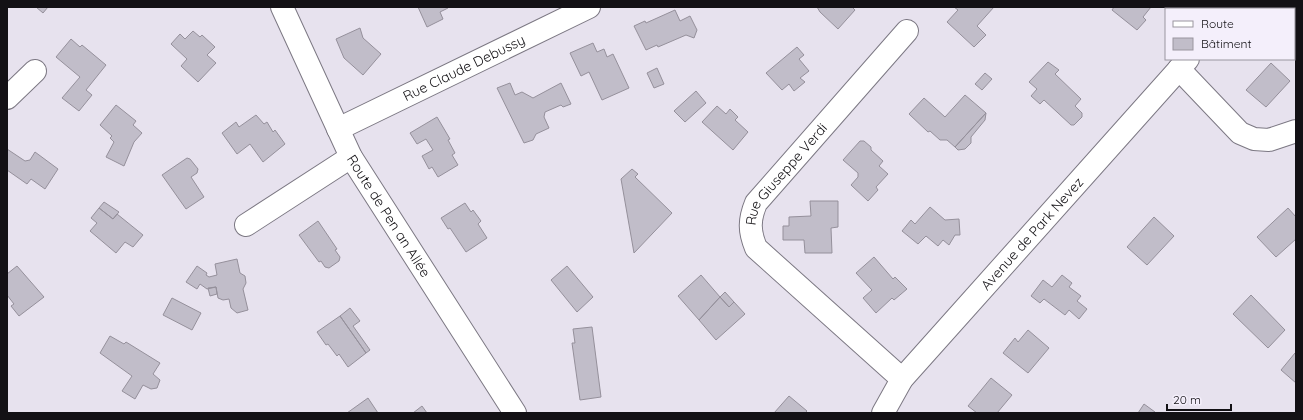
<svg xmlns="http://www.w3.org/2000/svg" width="1303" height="420" viewBox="0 0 1303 420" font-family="Quicksand,sans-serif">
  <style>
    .building { fill: #c1bdc9; stroke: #95909b }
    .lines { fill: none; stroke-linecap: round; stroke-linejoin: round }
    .minor-casing { stroke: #7c7883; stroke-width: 24 }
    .secondary-casing { stroke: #7c7883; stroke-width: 24 }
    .minor { stroke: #fff; stroke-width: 22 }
    .secondary { stroke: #fff; stroke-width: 22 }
    .labels { text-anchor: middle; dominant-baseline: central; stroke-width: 3; stroke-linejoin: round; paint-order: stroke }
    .street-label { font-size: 14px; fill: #131115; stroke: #f4effb }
  </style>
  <rect width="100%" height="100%" fill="#e7e2ee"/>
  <path class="building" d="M 36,7 L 48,7 L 43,13 Z
    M 418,7 L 447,7 L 448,8 L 440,12 L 443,19 L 427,27 Z
    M 817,7 L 852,7 L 855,10 L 838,29 L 820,12 Z
    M 954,7 L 994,7 L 977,26 L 986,35 L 974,47 L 947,22 L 958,10 Z
    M 1114,7 L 1151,7 L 1143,17 L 1146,20 L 1137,30 L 1112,10 Z
    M 675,10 L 680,21 L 690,16 L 697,30 L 694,38 L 686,35 L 658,47 L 657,45 L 646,50 L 634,26 L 645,21 L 646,23 Z
    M 360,28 L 363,38 L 381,54 L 363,75 L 344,58 L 336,39 Z
    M 193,31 L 200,37 L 202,35 L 215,47 L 207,55 L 216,63 L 198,82 L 181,66 L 187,59 L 171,44 L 180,34 L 185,39 Z
    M 71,39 L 80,47 L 82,45 L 106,65 L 86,90 L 92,95 L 79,111 L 62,98 L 80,77 L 56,57 Z
    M 593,43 L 597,52 L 604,49 L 607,57 L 613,54 L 629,88 L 602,100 L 589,72 L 581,76 L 570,53 Z
    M 797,47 L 804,55 L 799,59 L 809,71 L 800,78 L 805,82 L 794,91 L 789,84 L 782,90 L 766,73 Z
    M 1048,62 L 1059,70 L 1055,74 L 1081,99 L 1075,106 L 1082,113 L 1082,117 L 1074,125 L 1071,125 L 1044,100 L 1040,104 L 1031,96 L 1037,89 L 1029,82 Z
    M 1271,63 L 1290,81 L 1266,107 L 1246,90 Z
    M 657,68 L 664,84 L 654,88 L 647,73 Z
    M 985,73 L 992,79 L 982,90 L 975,84 Z
    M 510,83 L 515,95 L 522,92 L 533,98 L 561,83 L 571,104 L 563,107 L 561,105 L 545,112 L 544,117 L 549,128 L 536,134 L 533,140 L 524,143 L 497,88 Z
    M 696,91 L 706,103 L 685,122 L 674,111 Z
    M 965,95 L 986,113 L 955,147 L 947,140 L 940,140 L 930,131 L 928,132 L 909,114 L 924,98 L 945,117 Z
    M 116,105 L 136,121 L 133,125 L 142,133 L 134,142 L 124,166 L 106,157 L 114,142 L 110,138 L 112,136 L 100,125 Z
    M 717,106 L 726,114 L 730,109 L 738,117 L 735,120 L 748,132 L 733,150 L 702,122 Z
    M 986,113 L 985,120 L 971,137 L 971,143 L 965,149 L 958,150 L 955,147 Z
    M 256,115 L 264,124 L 267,122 L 273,132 L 275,130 L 285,144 L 263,162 L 250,144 L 237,154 L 222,133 L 236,122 L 239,127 Z
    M 437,117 L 450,139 L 448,140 L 455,153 L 452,155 L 458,165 L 438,177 L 432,167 L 429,169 L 422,156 L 433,150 L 426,139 L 417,144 L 410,133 Z
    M 860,141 L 864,141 L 871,147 L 871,150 L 883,161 L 879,166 L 888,174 L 876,187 L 878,190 L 868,201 L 851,185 L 858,177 L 858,173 L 843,160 Z
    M 7,149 L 25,161 L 30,160 L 35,152 L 58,169 L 45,189 L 31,179 L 27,184 L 7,170 Z
    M 187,158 L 190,159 L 198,169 L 197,173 L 191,177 L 204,197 L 186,209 L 162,175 Z
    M 632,169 L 638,174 L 635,177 L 672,213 L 634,253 L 621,179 Z
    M 810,201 L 838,201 L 838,227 L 831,228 L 832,253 L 805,253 L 804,240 L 783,240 L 783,226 L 789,226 L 789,217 L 811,216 Z
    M 104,202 L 119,212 L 113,219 L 99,208 Z
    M 465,203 L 471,212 L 473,210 L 481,221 L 478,224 L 487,238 L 466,252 L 450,228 L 448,229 L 441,218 Z
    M 930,207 L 945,220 L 959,219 L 960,235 L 955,235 L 949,245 L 943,240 L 938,246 L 926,236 L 918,244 L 902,231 L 911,220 L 915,224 Z
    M 99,208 L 113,219 L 117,214 L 143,235 L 133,247 L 125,242 L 116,253 L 90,231 L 97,223 L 91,218 Z
    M 1288,208 L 1296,217 L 1296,239 L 1276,257 L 1257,237 Z
    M 1154,217 L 1174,236 L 1147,265 L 1127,247 Z
    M 318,221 L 337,249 L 335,250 L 340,257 L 339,261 L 329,268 L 325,267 L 321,261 L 319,262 L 299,235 Z
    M 874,257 L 893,279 L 895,277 L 907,289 L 894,300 L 892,298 L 876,313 L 863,298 L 872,290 L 856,273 Z
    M 237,259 L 240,273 L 245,276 L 246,283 L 243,289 L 248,310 L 237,313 L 231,308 L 229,299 L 223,300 L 218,298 L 216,287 L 207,289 L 200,284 L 197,289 L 186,282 L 197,266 L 207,273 L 206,275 L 209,277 L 217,275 L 215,264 Z
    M 17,266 L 44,297 L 19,316 L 11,306 L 14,304 L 7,295 L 7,274 Z
    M 567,266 L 593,297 L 577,312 L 551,280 Z
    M 701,275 L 720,297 L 699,320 L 678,296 Z
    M 1062,275 L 1072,283 L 1069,287 L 1081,296 L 1077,301 L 1087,309 L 1079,319 L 1069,310 L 1065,315 L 1044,299 L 1040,303 L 1031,296 L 1043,280 L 1052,287 Z
    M 216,287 L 217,294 L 210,296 L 208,288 Z
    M 725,292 L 734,302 L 729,307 L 720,297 Z
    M 1251,295 L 1285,330 L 1268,348 L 1233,314 Z
    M 720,297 L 729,307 L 734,302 L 745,314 L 716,340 L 699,320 Z
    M 172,298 L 201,313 L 192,330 L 163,315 Z
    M 350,308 L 360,321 L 353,326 L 370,350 L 366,353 L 340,316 Z
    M 340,316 L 366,353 L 348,367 L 339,354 L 337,356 L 328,344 L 326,345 L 317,332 Z
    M 592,327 L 601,397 L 580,400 L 572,343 L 575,343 L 573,329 Z
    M 1028,330 L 1049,348 L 1028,373 L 1003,353 L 1015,338 L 1018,342 Z
    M 110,336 L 124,344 L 126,342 L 160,363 L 153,374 L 160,380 L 157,388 L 151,389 L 143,385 L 135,399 L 122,391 L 132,376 L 100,353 Z
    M 1295,353 L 1296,355 L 1296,383 L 1281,370 Z
    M 991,378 L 1012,395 L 997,413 L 977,413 L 968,406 Z
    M 789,396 L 807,411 L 805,413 L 774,413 Z
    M 368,398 L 378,413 L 347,413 Z
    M 1144,404 L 1155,412 L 1154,413 L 1138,413 Z
    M 422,406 L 427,413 L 413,413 Z"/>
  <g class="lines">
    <defs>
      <g id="minor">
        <path id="s1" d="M 282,7 L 351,157 L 515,413"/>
        <path d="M 1179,69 L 1240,133 L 1254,139 L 1269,140 L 1296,131"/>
        <path d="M 7,98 L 35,71"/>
        <path id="s2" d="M 338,129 L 589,7"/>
        <path d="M 246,225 L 351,157"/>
        <path id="s3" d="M 902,379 L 756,248 C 749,231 749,220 756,203 L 907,31"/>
      </g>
      <g id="secondary">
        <path d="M 1233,9 L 1234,7"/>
        <path id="s4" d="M 883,413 L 902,379 L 1188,59"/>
      </g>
    </defs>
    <use href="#minor" class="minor-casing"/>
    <use href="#secondary" class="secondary-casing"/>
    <use href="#minor" class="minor"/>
    <use href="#secondary" class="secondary"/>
  </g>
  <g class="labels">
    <g class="street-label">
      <text stroke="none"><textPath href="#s2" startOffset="140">Rue Claude Debussy</textPath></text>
      <text stroke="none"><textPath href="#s3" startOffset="283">Rue Giuseppe Verdi</textPath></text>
      <text stroke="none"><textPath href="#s1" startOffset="235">Route de Pen an Allée</textPath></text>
      <text stroke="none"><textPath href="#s4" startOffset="234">Avenue de Park Nevez</textPath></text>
    </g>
  </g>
  <rect width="1303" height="420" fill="none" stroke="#131115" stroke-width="16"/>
  <rect x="1165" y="8" width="130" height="52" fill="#f4effb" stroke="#9a969f"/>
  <rect x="1173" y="21" width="20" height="6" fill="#ffffff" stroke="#9a969f"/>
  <text x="1201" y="28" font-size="12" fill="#131115">Route</text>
  <rect x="1173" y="38" width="20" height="12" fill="#c1bdc9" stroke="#9a969f"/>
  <text x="1201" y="48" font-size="12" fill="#131115">Bâtiment</text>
  <path d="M1167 404v6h64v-6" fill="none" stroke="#131115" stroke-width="2"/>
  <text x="1173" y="404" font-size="12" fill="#131115" stroke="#f4effb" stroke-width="3" paint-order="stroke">20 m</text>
</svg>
